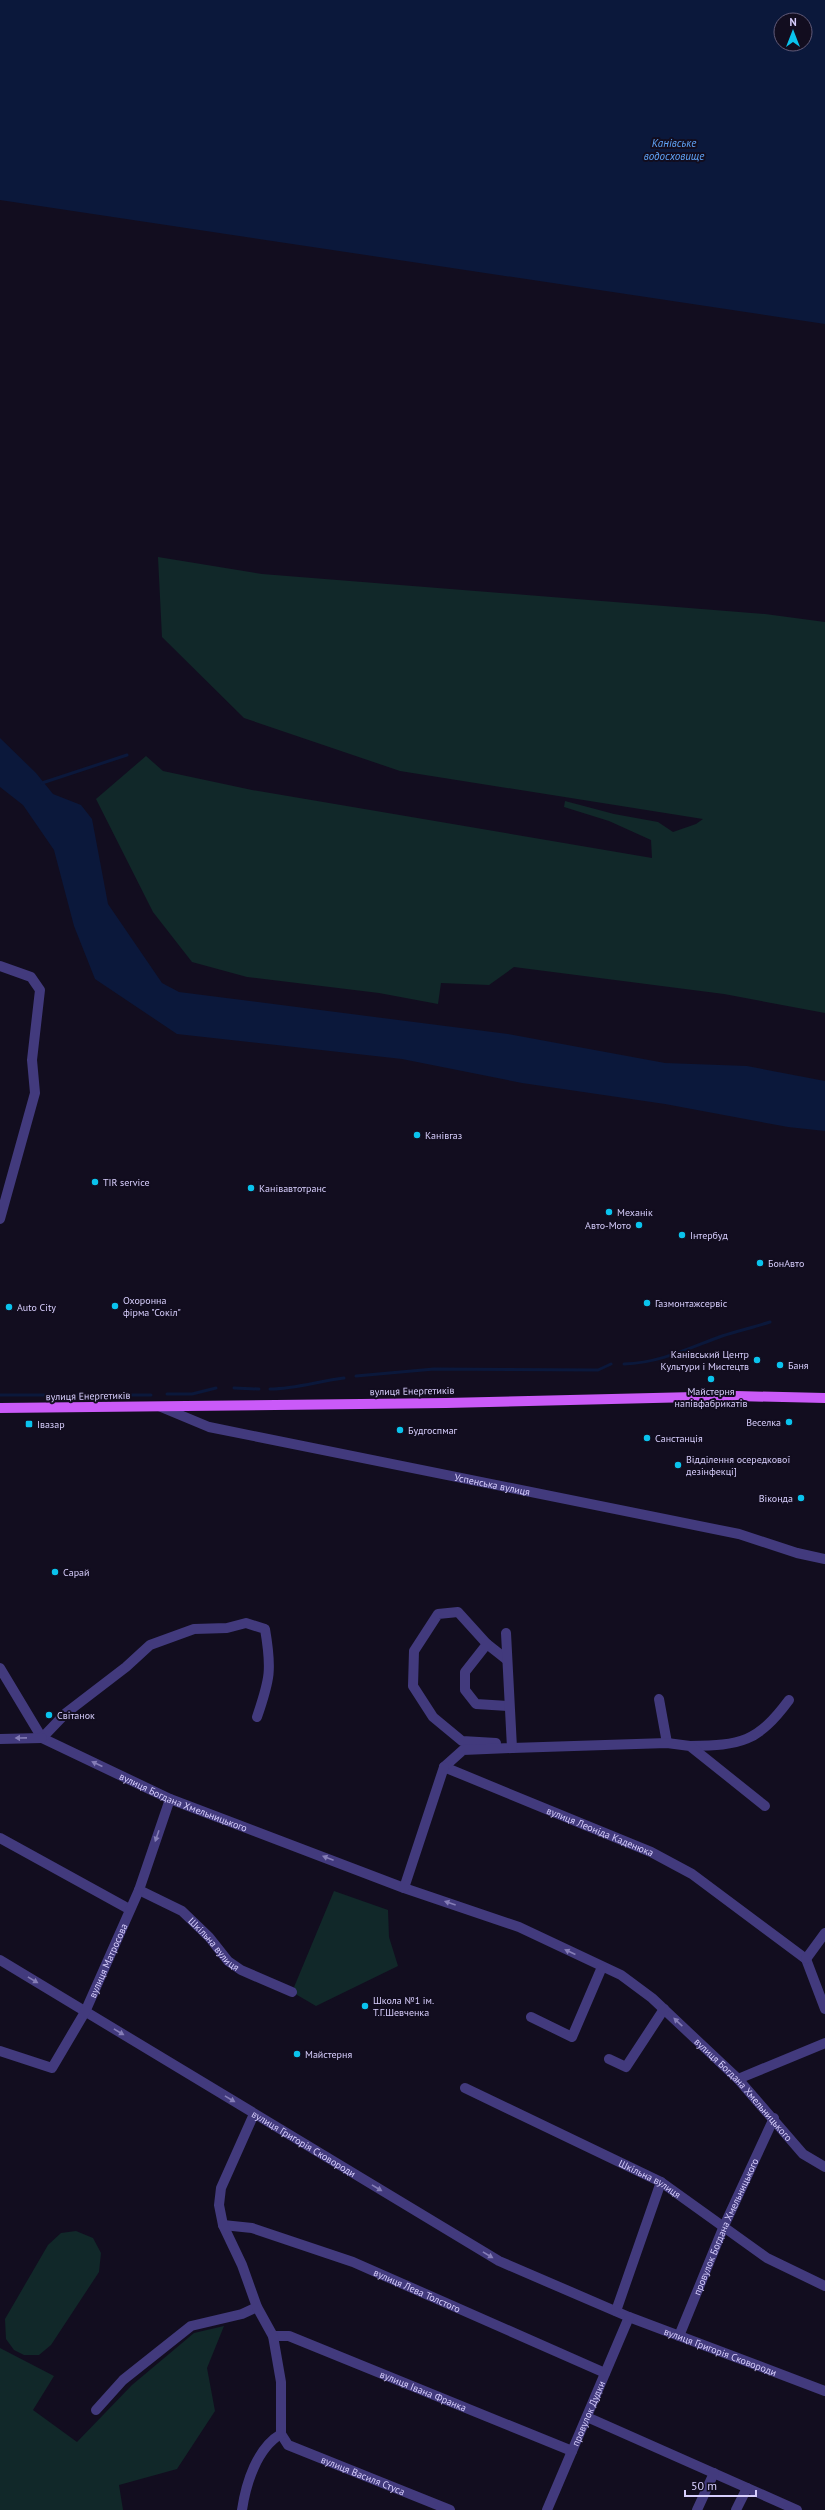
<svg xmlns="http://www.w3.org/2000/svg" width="825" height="2510" viewBox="0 0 825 2510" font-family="'PT Sans',sans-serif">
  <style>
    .green { fill: #112829 }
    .water { fill: #0b183b; fill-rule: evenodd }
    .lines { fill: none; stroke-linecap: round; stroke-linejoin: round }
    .stream { stroke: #0b183b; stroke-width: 3 }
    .minor { stroke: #423a7d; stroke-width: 10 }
    .major { stroke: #ca5af8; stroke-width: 10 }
    .oneway { fill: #857db7 }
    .poi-dot { fill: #0ac3ed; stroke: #120d1f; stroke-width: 1.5 }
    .labels { text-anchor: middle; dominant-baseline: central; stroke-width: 4; stroke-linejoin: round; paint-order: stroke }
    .poi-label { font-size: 10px; fill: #d7cefd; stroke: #120d1f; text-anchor: start }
    .street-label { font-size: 10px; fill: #d7cefd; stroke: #120d1f }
    .water-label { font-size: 11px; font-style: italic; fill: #60a5f9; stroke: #120d1f }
  </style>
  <rect width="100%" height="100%" fill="#120d1f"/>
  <path class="green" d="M 158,557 L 262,574 L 765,614 L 825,622 L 825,1013 L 724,994 L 514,967 L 489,985 L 441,983 L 438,1004 L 379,993 L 247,977 L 192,962 L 153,912 L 96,799 L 146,756 L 163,771 L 252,790 L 652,858 L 651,840 L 609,821 L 564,807 L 565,801 L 614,814 L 658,822 L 673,832 L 696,824 L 703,819 L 400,771 L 244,718 L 162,637 Z
    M 334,1891 L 388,1910 L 389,1937 L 398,1966 L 316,2006 L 292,1992 Z
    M 76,2231 L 93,2238 L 101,2253 L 99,2272 L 51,2345 L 39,2355 L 24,2355 L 14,2350 L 6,2339 L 5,2319 L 48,2245 L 61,2233 Z
    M 224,2326 L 207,2368 L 215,2411 L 177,2469 L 119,2485 L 123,2510 L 0,2510 L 0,2348 L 54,2376 L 33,2410 L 77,2442 L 132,2385 L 194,2333 Z"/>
  <path class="water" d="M 0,0 L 825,0 L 825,324 L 0,200 ZM 781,20 L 805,20 L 805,44 L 781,44 Z
    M 0,738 L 36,773 L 53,794 L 81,805 L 92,819 L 108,904 L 162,983 L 179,992 L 508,1034 L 665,1063 L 747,1066 L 825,1081 L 825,1131 L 788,1127 L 665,1104 L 522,1083 L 402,1059 L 177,1034 L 95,979 L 74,926 L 54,850 L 23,805 L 0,787 Z"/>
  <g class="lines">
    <path class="stream" d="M 42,783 L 127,755
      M 624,1364 C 660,1363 689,1348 722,1336 C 738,1331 754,1327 770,1322
      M 356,1376 L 434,1369 L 598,1370 L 611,1364
      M 234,1388 L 259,1389
      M 270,1389 C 295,1389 319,1381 344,1378
      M 167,1394 L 192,1394 L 216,1388
      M 0,1395 L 151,1395"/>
    <g class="minor">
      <path d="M 0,966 L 31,977 L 40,990 L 32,1060 L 35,1093 L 0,1219"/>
      <path id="s1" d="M 161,1407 L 209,1427 L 739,1534 L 797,1553 L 825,1559"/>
      <path d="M 487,1644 L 506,1659"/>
      <path id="s2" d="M 0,1668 L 42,1738 L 170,1799 L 404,1888 L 519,1927 L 621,1975 L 652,1998 L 738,2079 L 803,2154 L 825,2167"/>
      <path d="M 659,1699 L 667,1743"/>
      <path d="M 42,1738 L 66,1713 L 126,1667 L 150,1645 L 194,1629 L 227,1628 L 246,1623 L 265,1629 C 272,1670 270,1679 257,1717"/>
      <path d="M 0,1739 L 42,1738"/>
      <path d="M 496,1743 L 462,1741 L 433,1717 L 413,1686 L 414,1651 L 438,1614 L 458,1612 L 487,1644 L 465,1672 L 465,1690 L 476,1704 L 508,1706"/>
      <path d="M 690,1746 C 741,1745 757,1743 789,1700"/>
      <path d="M 512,1748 L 667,1743 L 690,1746 L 765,1806"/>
      <path id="s3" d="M 444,1767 L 651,1852 L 692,1874 L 806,1959"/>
      <path d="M 444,1767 L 463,1750 L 512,1748 L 506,1633"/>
      <path d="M 0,1838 L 129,1909"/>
      <path d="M 404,1888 L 444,1767"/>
      <path id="s4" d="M 139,1890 L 182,1911 L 209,1937 L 228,1961 L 241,1970 L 292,1992"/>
      <path d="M 806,1959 L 825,2009"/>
      <path d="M 806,1959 L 825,1933"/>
      <path id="s5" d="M 0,1960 L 499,2261 L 629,2317 L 825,2391"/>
      <path d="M 531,2017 L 572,2037 L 602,1967"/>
      <path id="s6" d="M 0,2051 L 52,2068 L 85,2012 L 139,1890 L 170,1799"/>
      <path d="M 609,2059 L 626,2067 L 664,2009"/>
      <path d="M 738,2079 L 825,2043"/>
      <path id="s7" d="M 465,2088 L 661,2182 L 767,2258 L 825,2286"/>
      <path id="s8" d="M 223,2225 L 252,2228 L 353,2262 L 605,2373"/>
      <path d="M 616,2311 L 661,2182"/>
      <path id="s9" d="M 273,2336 L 289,2336 L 572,2451"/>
      <path id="s10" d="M 679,2336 L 724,2226 L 774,2118"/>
      <path d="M 96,2410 L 123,2380 L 191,2326 L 242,2314 L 257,2307"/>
      <path d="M 587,2417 L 797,2510"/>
      <path id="s11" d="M 281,2434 L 288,2445 L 450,2510"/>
      <path d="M 242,2510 C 246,2483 257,2448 281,2434 L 281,2382 L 273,2336 L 257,2307 L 242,2265 L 223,2225 L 219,2205 L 221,2188 L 254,2114"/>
      <path id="s12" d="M 547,2510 L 629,2317"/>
      <path d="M 697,2510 L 714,2473"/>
      <path d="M 736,2510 L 747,2488"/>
    </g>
    <path class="major" d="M 0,1408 L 446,1403 L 736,1396 L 825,1398"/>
  </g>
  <defs><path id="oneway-solid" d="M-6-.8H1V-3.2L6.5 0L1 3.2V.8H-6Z"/></defs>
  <g class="oneway">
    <use href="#oneway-solid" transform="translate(21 1738) rotate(179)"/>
    <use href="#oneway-solid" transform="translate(97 1764) rotate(-155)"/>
    <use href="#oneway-solid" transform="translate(157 1836) rotate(109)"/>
    <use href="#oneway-solid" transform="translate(328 1858) rotate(-159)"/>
    <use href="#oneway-solid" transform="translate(450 1903) rotate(-161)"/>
    <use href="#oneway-solid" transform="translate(570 1952) rotate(-155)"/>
    <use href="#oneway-solid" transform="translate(33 1980) rotate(31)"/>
    <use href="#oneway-solid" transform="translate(678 2022) rotate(-137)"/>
    <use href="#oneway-solid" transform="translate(119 2032) rotate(31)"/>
    <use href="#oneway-solid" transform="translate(230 2099) rotate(31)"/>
    <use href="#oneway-solid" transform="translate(377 2188) rotate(31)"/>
    <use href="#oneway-solid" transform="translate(488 2255) rotate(31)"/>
  </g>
  <g class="poi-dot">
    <circle cx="417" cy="1135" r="4"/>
    <circle cx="95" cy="1182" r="4"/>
    <circle cx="251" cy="1188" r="4"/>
    <circle cx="609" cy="1212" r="4"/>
    <circle cx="639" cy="1225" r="4"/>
    <circle cx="682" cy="1235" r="4"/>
    <circle cx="760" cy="1263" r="4"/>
    <circle cx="647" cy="1303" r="4"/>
    <circle cx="115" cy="1306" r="4"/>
    <circle cx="9" cy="1307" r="4"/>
    <circle cx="757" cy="1360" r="4"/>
    <circle cx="780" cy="1365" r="4"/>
    <circle cx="711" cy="1379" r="4"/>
    <circle cx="789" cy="1422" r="4"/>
    <rect x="25" y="1420" width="8" height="8" rx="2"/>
    <circle cx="400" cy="1430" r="4"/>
    <circle cx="647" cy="1438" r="4"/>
    <circle cx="678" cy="1465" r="4"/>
    <circle cx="801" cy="1498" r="4"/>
    <circle cx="55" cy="1572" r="4"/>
    <circle cx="49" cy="1715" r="4"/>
    <circle cx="365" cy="2006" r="4"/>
    <circle cx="297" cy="2054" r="4"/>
  </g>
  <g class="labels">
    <g class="poi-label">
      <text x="425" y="1135">Канівгаз</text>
      <text x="103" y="1182">TIR service</text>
      <text x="259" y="1188">Канівавтотранс</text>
      <text x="617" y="1212">Механік</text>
      <text x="631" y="1225" text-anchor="end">Авто-Мото</text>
      <text x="690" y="1235">Інтербуд</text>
      <text x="768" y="1263">БонАвто</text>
      <text x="123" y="1300">Охоронна<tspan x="123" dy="12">фірма "Сокіл"</tspan></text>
      <text x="655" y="1303">Газмонтажсервіс</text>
      <text x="17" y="1307">Auto City</text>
      <text x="749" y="1354" text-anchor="end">Канівський Центр<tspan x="749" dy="12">Культури і Мистецтв</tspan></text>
      <text x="788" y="1365">Баня</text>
      <text x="711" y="1391" text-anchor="middle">Майстерня<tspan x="711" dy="12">напівфабрикатів</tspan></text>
      <text x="781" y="1422" text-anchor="end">Веселка</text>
      <text x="37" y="1424">Івазар</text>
      <text x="408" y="1430">Будгоспмаг</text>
      <text x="655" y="1438">Санстанція</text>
      <text x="686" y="1459">Відділення осередкової<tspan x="686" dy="12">дезінфекці]</tspan></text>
      <text x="793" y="1498" text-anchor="end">Віконда</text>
      <text x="63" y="1572">Сарай</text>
      <text x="57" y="1715">Світанок</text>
      <text x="373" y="2000">Школа №1 ім.<tspan x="373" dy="12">Т.Г.Шевченка</tspan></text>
      <text x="305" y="2054">Майстерня</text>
    </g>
    <g class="street-label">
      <text transform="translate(412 1391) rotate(-1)">вулиця Енергетиків</text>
      <text transform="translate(88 1396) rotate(-1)">вулиця Енергетиків</text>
      <text stroke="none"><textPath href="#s1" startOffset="341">Успенська вулиця</textPath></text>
      <text stroke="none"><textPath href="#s2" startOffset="237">вулиця Богдана Хмельницького</textPath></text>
      <text stroke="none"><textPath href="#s3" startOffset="169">вулиця Леоніда Каденюка</textPath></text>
      <text stroke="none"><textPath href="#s4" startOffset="94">Шкільна вулиця</textPath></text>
      <text stroke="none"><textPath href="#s6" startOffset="176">вулиця Матросова</textPath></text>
      <text stroke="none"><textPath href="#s2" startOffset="876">вулиця Богдана Хмельницького</textPath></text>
      <text stroke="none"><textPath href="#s5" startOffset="355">вулиця Григорія Сковороди</textPath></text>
      <text stroke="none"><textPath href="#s7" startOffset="206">Шкільна вулиця</textPath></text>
      <text stroke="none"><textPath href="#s10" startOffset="119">провулок Богдана Хмельницького</textPath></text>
      <text stroke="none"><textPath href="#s8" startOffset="206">вулиця Лева Толстого</textPath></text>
      <text stroke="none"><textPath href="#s5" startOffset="822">вулиця Григорія Сковороди</textPath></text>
      <text stroke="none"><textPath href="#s9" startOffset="161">вулиця Івана Франка</textPath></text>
      <text stroke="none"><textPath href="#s12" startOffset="105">провулок Дудки</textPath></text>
      <text stroke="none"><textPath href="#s11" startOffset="94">вулиця Василя Стуса</textPath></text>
    </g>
    <g class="water-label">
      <text x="674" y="143">Канівське<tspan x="674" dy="13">водосховище</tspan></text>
    </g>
  </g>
  <g transform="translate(793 32)"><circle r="19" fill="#120d1f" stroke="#615a78"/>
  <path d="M0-3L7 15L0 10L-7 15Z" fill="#0ac3ed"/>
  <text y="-6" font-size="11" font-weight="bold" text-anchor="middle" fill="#d7cefd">N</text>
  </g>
  <path d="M685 2490v6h71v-6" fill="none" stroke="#d7cefd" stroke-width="2"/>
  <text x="691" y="2490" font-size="12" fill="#d7cefd" stroke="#120d1f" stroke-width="3" paint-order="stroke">50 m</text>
</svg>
